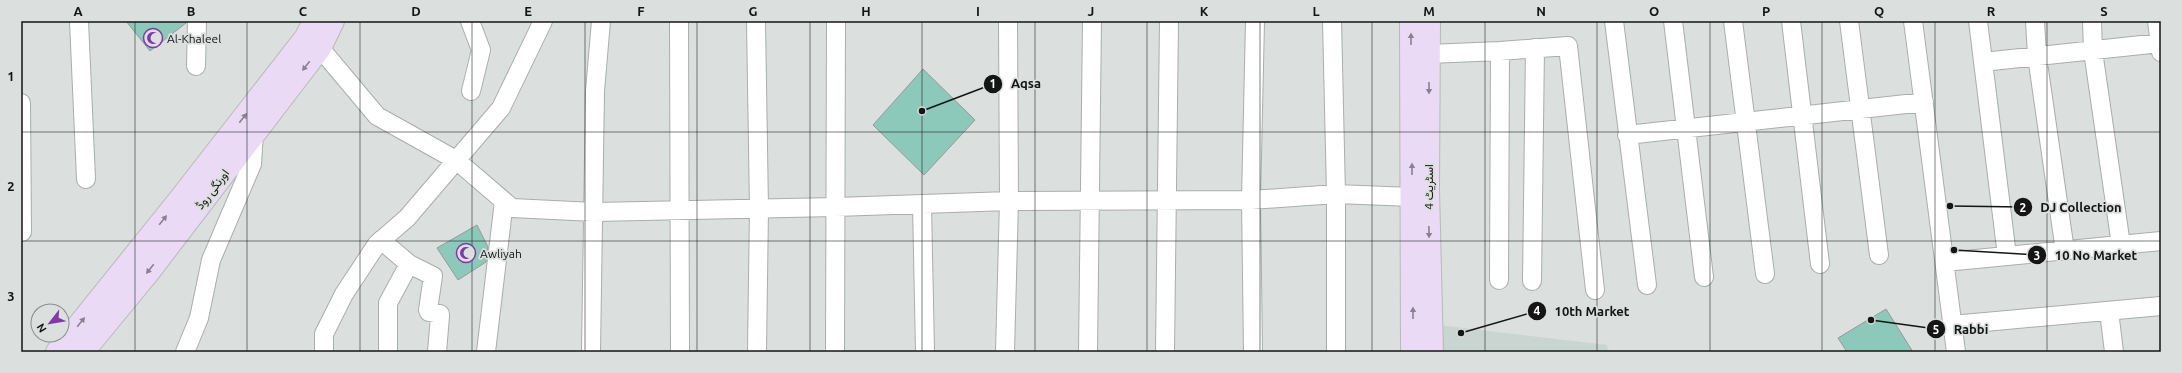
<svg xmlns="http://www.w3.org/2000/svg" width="2182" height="373" viewBox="0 0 2182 373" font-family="Ubuntu,Vazirmatn,sans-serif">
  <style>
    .built { fill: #c8d5d1 }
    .building { fill: #8cc9ba; stroke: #969a99 }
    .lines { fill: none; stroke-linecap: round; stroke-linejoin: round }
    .minor-casing { stroke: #a9adac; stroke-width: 20 }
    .major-casing { stroke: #b8b9b9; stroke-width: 24 }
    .minor { stroke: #fff; stroke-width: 18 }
    .major { stroke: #ebdaf5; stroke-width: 22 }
    .oneway { fill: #8a8190 }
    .grid { fill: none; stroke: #141515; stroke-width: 1; stroke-opacity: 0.55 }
    .labels { text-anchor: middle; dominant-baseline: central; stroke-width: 3.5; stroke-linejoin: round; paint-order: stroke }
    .poi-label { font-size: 12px; fill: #141515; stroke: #dbdfde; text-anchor: start }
    .street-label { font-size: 12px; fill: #141515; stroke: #dbdfde }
    .leader { fill: none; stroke: #141515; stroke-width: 1.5 }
    .callout-dot { fill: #141515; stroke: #dbdfde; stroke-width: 1.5 }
    .mark-label { font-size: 12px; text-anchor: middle; font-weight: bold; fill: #fff }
    .callout-label { font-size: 13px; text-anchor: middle; font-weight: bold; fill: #141515; stroke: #dbdfde; stroke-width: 3.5; stroke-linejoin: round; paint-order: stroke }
    .neatline { fill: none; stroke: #141515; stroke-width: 1.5 }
    .grid-label { font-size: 13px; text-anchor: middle; font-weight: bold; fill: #141515 }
  </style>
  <rect width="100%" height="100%" fill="#dbdfde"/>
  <path class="built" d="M 1413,322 L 1607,345 L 1608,352 L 1413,352 Z"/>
  <path class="building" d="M 126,21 L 186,21 L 186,23 L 150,51 Z
    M 923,69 L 975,120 L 924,175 L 873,125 Z
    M 477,225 L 488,247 L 486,262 L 458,280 L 437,248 Z
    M 1886,309 L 1913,352 L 1847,352 L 1838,338 Z"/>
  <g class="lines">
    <defs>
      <path id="minor" d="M 79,21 L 86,179
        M 470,21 L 481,50 L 471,91
        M 679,21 L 680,352
        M 756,21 L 759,209 L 757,352
        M 1332,21 L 1336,194 L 1336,352
        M 1614,21 L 1647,285
        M 1673,21 L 1704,277
        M 1733,21 L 1765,274
        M 1791,21 L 1820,264
        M 1849,21 L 1879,255
        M 1913,21 L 1956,352
        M 1978,21 L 2007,256
        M 2035,21 L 2037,56 L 2065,251
        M 2092,21 L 2093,51 L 2121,245
        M 2157,21 L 2161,52
        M 320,48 L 377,116 L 456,160 L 512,208 L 594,212 L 836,207 L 1009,201 L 1251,200 L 1336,194 L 1412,197
        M 1429,54 L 1500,51 L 1568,46 L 1595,290
        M 1983,62 L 2160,43
        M 196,66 L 197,21
        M 21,103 L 22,232
        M 1627,135 L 1924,102
        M 922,204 L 925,352
        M 381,240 L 409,264 L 433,276 L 428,310 L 429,312 L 440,314 L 440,316 L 437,352
        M 1945,262 L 2161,241
        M 1499,280 L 1500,51
        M 1532,281 L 1535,48
        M 2109,311 L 2114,352
        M 1952,325 L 2161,306
        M 185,352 L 199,318 L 211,260 L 252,164 L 254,133
        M 324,352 L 324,334 L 344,294 L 377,244 L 407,218 L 501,108 L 543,21
        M 388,352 L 388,303 L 409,264
        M 486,352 L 504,201
        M 591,352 L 595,91 L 601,21
        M 835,352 L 836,21
        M 1005,352 L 1009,201 L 1008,21
        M 1088,352 L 1092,21
        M 1165,352 L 1169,21
        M 1253,352 L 1251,200 L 1255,21"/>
      <path id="major" d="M 1411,21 L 1412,352
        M 1429,21 L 1428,190 L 1432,352
        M 57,352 L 180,199 L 306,37 L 314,21
        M 83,352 L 148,273 L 320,48 L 333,21"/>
    </defs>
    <use href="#minor" class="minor-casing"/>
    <use href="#major" class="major-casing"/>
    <use href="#minor" class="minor"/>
    <use href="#major" class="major"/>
  </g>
  <defs><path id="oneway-solid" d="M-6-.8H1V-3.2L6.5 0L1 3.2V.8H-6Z"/></defs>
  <g class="oneway">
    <use href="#oneway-solid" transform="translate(1411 39) rotate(-90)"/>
    <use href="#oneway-solid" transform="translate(306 66) rotate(128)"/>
    <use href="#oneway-solid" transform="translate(1429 88) rotate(90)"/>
    <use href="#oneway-solid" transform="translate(243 118) rotate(-52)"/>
    <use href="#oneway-solid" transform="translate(1412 169) rotate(-90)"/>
    <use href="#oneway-solid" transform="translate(163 220) rotate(-51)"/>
    <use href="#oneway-solid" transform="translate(1429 232) rotate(89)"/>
    <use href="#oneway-solid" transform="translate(150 269) rotate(128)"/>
    <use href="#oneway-solid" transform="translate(1413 313) rotate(-90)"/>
    <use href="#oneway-solid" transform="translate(81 322) rotate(-51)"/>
  </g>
  <path class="grid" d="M 135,21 L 135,352M 247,21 L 247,352M 360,21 L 360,352M 472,21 L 472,352M 585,21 L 585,352M 697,21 L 697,352M 810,21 L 810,352M 922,21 L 922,352M 1035,21 L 1035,352M 1147,21 L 1147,352M 1260,21 L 1260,352M 1372,21 L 1372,352M 1485,21 L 1485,352M 1597,21 L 1597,352M 1710,21 L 1710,352M 1822,21 L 1822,352M 1935,21 L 1935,352M 2047,21 L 2047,352M 21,132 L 2161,132M 21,241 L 2161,241"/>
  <defs>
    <symbol id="mosque-ring" viewBox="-11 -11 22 22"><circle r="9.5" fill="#dbdfde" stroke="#8238aa" stroke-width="1.5"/><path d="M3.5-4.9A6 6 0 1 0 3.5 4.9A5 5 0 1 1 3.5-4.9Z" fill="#8238aa"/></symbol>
  </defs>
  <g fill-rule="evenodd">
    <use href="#mosque-ring" x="142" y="27" width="22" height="22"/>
    <use href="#mosque-ring" x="455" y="242" width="22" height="22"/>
  </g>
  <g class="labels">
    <g class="poi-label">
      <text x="167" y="38">Al-Khaleel</text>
      <text x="480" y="253">Awliyah</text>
    </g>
    <g class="street-label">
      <text transform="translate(1428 187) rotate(-90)">اسٹریٹ 4</text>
      <text transform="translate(212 189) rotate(-53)">اورنگی روڈ</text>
    </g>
  </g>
  <path class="leader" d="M922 111L993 84M1950 206L2023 207M1954 250L2037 255M1461 333L1537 311M1871 320L1936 329"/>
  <g class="callout-dot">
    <circle cx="922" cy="111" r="4"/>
    <circle cx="1950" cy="206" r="4"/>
    <circle cx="1954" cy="250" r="4"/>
    <circle cx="1461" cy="333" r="4"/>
    <circle cx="1871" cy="320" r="4"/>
    <circle cx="993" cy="84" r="10"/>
    <circle cx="2023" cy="207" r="10"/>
    <circle cx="2037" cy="255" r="10"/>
    <circle cx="1537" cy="311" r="10"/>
    <circle cx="1936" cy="329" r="10"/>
  </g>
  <g class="mark-label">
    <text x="993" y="88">1</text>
    <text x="2023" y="212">2</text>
    <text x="2037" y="260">3</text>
    <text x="1537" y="315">4</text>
    <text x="1936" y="334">5</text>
  </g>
  <g class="callout-label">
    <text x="1026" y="88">Aqsa</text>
    <text x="2081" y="212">DJ Collection</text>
    <text x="2096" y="260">10 No Market</text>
    <text x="1592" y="316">10th Market</text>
    <text x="1971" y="334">Rabbi</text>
  </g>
  <rect width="2182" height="373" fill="none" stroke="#dbdfde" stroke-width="44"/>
  <g transform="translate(50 323) rotate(239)"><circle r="19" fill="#dbdfde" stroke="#8b8e8e"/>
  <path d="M0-3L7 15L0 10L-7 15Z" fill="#8238aa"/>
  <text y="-6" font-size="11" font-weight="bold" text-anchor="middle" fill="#141515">N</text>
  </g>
  <rect x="22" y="22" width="2138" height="329" class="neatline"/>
  <g class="grid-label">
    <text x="78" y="16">A</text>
    <text x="191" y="16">B</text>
    <text x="303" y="16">C</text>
    <text x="416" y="16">D</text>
    <text x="528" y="16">E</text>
    <text x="641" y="16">F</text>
    <text x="753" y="16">G</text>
    <text x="866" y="16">H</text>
    <text x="978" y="16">I</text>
    <text x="1091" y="16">J</text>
    <text x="1204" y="16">K</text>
    <text x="1316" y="16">L</text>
    <text x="1429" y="16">M</text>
    <text x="1541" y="16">N</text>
    <text x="1654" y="16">O</text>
    <text x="1766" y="16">P</text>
    <text x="1879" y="16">Q</text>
    <text x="1991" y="16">R</text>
    <text x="2104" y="16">S</text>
    <text x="11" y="81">1</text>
    <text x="11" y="191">2</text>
    <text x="11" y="301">3</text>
  </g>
</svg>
